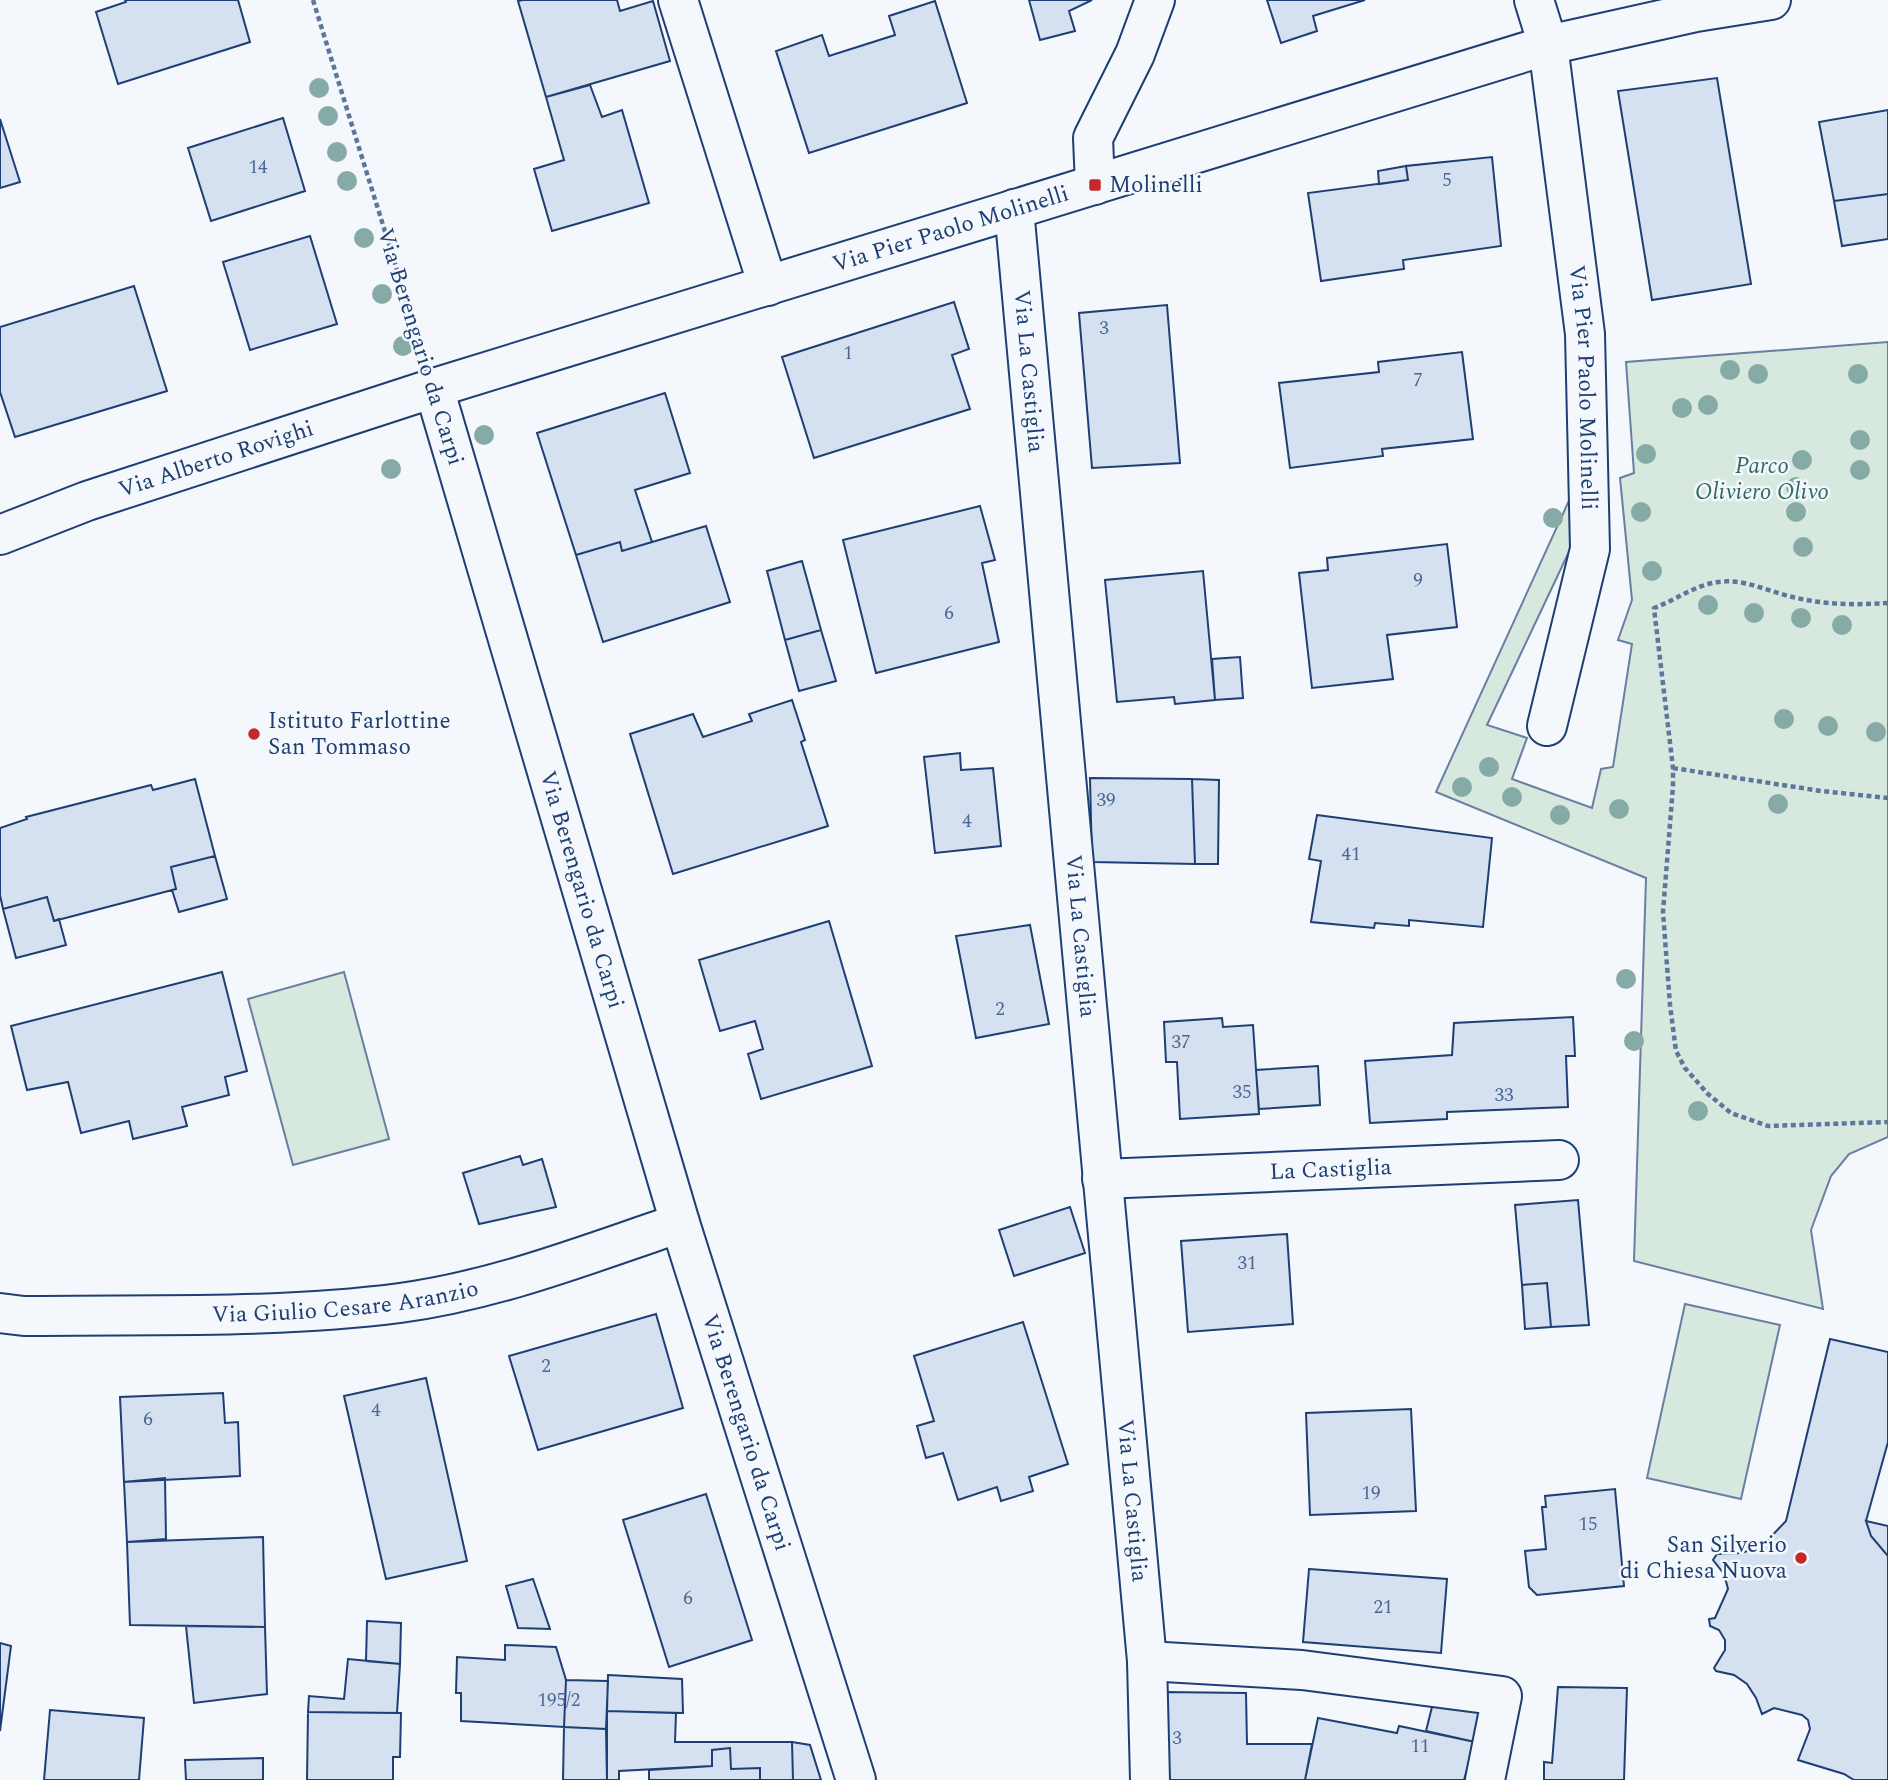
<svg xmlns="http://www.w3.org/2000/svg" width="1888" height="1780" viewBox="0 0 1888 1780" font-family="Spectral,serif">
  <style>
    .green { fill: #d7e8df; stroke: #687fa3; stroke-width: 2 }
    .building { fill: #d5e0f0; stroke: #1d3f73; stroke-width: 2 }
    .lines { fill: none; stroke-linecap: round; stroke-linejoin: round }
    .street-casing { stroke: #1d3f73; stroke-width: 42 }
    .secondary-casing { stroke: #1d3f73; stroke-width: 42 }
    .path { stroke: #5e769c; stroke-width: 4.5; stroke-dasharray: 5 3.5; stroke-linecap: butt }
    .street { stroke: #f4f7fb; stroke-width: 38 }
    .secondary { stroke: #f4f7fb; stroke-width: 38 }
    .tree { fill: #86aba6 }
    .poi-dot { fill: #c62828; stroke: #f4f7fb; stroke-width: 2.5 }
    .labels { text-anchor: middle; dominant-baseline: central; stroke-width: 5; stroke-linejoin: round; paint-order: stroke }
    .number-label { font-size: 19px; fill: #4b6792 }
    .poi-label { font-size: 23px; fill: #1d3f73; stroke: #f4f7fb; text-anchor: start }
    .street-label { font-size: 23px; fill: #1d3f73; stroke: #f4f7fb }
    .park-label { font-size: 23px; font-style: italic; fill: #2c6c60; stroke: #f4f7fb }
  </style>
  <rect width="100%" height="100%" fill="#f4f7fb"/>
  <path class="green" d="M 1888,342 L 1888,1137 L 1849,1154 L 1831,1176 L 1811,1230 L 1823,1309 L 1634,1261 L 1646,878 L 1436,792 L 1572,494 L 1575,539 L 1487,725 L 1527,738 L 1512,779 L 1592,808 L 1601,769 L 1613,767 L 1632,644 L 1618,640 L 1632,600 L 1620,478 L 1634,473 L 1626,362 Z
    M 344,972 L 389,1139 L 293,1165 L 248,999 Z
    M 1685,1304 L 1780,1325 L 1741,1499 L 1647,1478 Z"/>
  <path class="building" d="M 125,0 L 238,0 L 250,42 L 118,84 L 96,12 L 126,2 Z
    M 523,0 L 617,0 L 620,11 L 653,1 L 670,61 L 546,97 L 518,1 Z
    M 1029,0 L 1092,0 L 1069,11 L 1075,31 L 1040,40 Z
    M 1267,0 L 1365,0 L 1313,16 L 1317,31 L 1281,43 Z
    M 935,1 L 967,103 L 809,153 L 776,51 L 822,35 L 829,56 L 895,35 L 889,16 Z
    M 1717,78 L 1751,284 L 1652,300 L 1618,91 Z
    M 590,85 L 602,117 L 622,110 L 649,203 L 552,231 L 534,169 L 564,160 L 546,97 Z
    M 1888,110 L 1888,194 L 1834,201 L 1819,122 Z
    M 283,118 L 305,191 L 211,221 L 188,148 Z
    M 0,119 L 20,182 L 0,188 Z
    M 1492,157 L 1501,246 L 1403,260 L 1404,269 L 1321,281 L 1308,193 L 1408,180 L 1406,166 Z
    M 1406,166 L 1408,180 L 1379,184 L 1378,171 Z
    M 1888,194 L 1888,239 L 1842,246 L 1834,201 Z
    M 310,236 L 337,324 L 250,350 L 223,262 Z
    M 134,286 L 167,391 L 15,437 L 0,392 L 0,327 Z
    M 954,302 L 969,349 L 952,355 L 970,409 L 814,458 L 782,357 Z
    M 1167,305 L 1180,463 L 1092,468 L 1079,313 Z
    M 1462,352 L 1473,439 L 1382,449 L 1383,456 L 1290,468 L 1279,383 L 1379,372 L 1378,362 Z
    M 665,393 L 690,473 L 635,490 L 652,542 L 622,551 L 620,542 L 576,555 L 537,433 Z
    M 980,506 L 995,560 L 982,563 L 999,642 L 876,673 L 843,540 Z
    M 706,526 L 730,602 L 603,642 L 576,555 L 620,542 L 622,551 Z
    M 1447,544 L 1457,627 L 1387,635 L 1393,679 L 1312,688 L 1299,573 L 1328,570 L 1327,558 Z
    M 802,561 L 821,630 L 785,640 L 767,571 Z
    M 1203,571 L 1215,700 L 1175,704 L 1174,697 L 1117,702 L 1105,580 Z
    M 821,630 L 836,681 L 799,691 L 785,640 Z
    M 1240,657 L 1243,698 L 1215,700 L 1212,659 Z
    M 792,700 L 805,740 L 801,742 L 828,826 L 673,874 L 630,734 L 693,714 L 703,737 L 752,721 L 749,714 Z
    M 960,753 L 961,770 L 993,768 L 1001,846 L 935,853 L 924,757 Z
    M 1090,778 L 1192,779 L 1195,864 L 1092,862 Z
    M 195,779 L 215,856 L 171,867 L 176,889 L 54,921 L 47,897 L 3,909 L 0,895 L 0,828 L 27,819 L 26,817 L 151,785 L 153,790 Z
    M 1192,779 L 1219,780 L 1218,864 L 1195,864 Z
    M 1317,815 L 1492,838 L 1483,927 L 1409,920 L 1409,926 L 1375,923 L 1374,928 L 1311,922 L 1321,861 L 1309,859 Z
    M 215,856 L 227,899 L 179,912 L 172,890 L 176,889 L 171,867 Z
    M 47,897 L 54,921 L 59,919 L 66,945 L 16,958 L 3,909 Z
    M 829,921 L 872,1066 L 761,1099 L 748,1054 L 763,1049 L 755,1021 L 720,1031 L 699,960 Z
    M 1030,925 L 1049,1024 L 976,1038 L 956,936 Z
    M 222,972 L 247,1071 L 225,1077 L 229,1095 L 182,1107 L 187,1126 L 133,1139 L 129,1121 L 81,1133 L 68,1082 L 27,1090 L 11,1026 Z
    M 1573,1017 L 1575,1056 L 1566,1056 L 1568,1107 L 1447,1112 L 1447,1119 L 1370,1123 L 1365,1061 L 1452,1055 L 1454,1023 Z
    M 1222,1018 L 1223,1027 L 1253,1025 L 1259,1114 L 1180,1119 L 1177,1062 L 1166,1062 L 1164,1022 Z
    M 1318,1066 L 1320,1105 L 1259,1109 L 1256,1070 Z
    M 520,1156 L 523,1165 L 542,1159 L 556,1207 L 479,1224 L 463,1173 Z
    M 1578,1200 L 1589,1325 L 1551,1327 L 1547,1283 L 1522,1285 L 1515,1205 Z
    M 1070,1207 L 1085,1253 L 1014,1276 L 999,1230 Z
    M 1287,1234 L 1293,1324 L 1188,1332 L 1181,1241 Z
    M 1547,1283 L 1551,1327 L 1525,1329 L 1522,1285 Z
    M 656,1314 L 683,1408 L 538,1450 L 509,1356 Z
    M 1023,1322 L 1068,1464 L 1029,1477 L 1033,1491 L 1001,1501 L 997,1487 L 958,1500 L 943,1453 L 926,1458 L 917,1426 L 934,1421 L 914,1356 Z
    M 1830,1339 L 1888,1352 L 1888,1442 L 1866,1521 L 1871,1536 L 1888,1556 L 1888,1780 L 1854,1780 L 1844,1774 L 1798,1760 L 1810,1729 L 1808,1720 L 1802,1715 L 1774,1708 L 1762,1714 L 1756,1698 L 1747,1684 L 1734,1675 L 1716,1671 L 1714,1668 L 1725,1650 L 1725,1640 L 1719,1630 L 1710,1626 L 1709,1619 L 1715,1618 L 1728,1589 L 1724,1574 L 1713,1560 L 1717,1554 L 1742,1553 L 1763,1545 L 1786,1521 Z
    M 426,1378 L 467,1561 L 386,1579 L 344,1396 Z
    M 223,1393 L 225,1423 L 238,1422 L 240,1476 L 124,1482 L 120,1397 Z
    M 1411,1409 L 1416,1511 L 1310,1515 L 1306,1413 Z
    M 165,1478 L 166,1539 L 127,1542 L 124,1482 Z
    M 1615,1489 L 1624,1586 L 1537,1595 L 1529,1587 L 1525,1551 L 1546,1549 L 1542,1507 L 1546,1507 L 1545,1496 Z
    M 706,1494 L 752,1640 L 669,1667 L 623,1520 Z
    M 1866,1521 L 1888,1526 L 1888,1556 L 1871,1536 Z
    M 263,1537 L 265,1627 L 130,1625 L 127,1542 Z
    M 1309,1569 L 1447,1579 L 1441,1653 L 1303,1642 Z
    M 533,1579 L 550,1629 L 518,1628 L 506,1586 Z
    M 367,1621 L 401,1623 L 400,1664 L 366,1661 Z
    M 186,1626 L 265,1627 L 267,1694 L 194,1703 Z
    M 0,1643 L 11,1646 L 0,1731 Z
    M 505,1645 L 556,1647 L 566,1680 L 564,1727 L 461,1721 L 461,1693 L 456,1693 L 457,1657 L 505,1660 Z
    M 348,1659 L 400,1664 L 397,1713 L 308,1712 L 309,1696 L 344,1699 Z
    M 608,1675 L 682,1679 L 683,1713 L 607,1711 Z
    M 566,1680 L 608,1681 L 606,1729 L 564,1727 Z
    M 1558,1687 L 1627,1688 L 1624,1780 L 1544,1780 L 1544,1762 L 1552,1763 Z
    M 1164,1692 L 1246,1693 L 1247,1744 L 1312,1744 L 1305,1780 L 1165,1780 Z
    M 1435,1695 L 1486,1704 L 1475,1742 L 1426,1731 Z
    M 50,1710 L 144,1718 L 139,1780 L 44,1780 Z
    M 607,1711 L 676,1713 L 675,1742 L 792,1742 L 793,1780 L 760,1780 L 760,1768 L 731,1769 L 730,1748 L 712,1750 L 712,1766 L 619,1771 L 619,1780 L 607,1780 Z
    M 308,1712 L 401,1713 L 400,1757 L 393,1757 L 393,1780 L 307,1780 Z
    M 1318,1718 L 1397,1733 L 1399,1726 L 1475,1742 L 1464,1780 L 1305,1780 Z
    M 564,1727 L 606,1729 L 607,1780 L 563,1780 Z
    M 792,1742 L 810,1745 L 821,1780 L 793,1780 Z
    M 730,1748 L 731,1769 L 760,1768 L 760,1780 L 649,1780 L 649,1770 L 712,1766 L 712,1750 Z
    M 263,1758 L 263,1780 L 186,1780 L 185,1760 Z"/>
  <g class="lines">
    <defs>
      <g id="street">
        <path d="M 678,0 L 768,286"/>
        <path id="s1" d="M 1534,0 L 1548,45 L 1585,334 L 1590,549 L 1547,726"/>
        <path d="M 1095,185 L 1093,138 L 1135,54 L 1155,0"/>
        <path id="s2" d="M 1014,209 L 1147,1661 L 1150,1780"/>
        <path id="s3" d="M 434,388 L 680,1223 L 856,1780"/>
        <path id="s4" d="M 1102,1179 L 1559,1160"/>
        <path id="s5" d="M 0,1313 L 24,1316 C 149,1314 276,1319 400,1303 C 497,1290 588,1254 680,1223"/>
        <path d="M 1147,1661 L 1302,1670 L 1502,1696 L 1485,1780"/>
      </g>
      <g id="secondary">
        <path id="s6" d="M 0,535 L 87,501 L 434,388 L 1548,45 L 1696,12 L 1771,0"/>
      </g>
    </defs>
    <use href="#street" class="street-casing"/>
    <use href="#secondary" class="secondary-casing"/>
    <path class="path" d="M 313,0 L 420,344
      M 1888,603 C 1857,605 1827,605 1797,598 C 1771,593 1745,578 1718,582 C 1695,585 1676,600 1654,608 L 1673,768 L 1673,786 L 1663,912 L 1670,1005 L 1676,1051 L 1685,1068 L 1708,1094 L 1731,1113 L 1768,1126 L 1888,1122
      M 1673,768 L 1821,791 L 1888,798"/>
    <use href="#street" class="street"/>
    <use href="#secondary" class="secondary"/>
  </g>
  <g class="tree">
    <circle cx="319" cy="88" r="10"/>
    <circle cx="328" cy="116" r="10"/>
    <circle cx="337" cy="152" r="10"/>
    <circle cx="347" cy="181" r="10"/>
    <circle cx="364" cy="238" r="10"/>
    <circle cx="382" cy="294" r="10"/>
    <circle cx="403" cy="346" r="10"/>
    <circle cx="1730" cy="370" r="10"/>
    <circle cx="1758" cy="374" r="10"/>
    <circle cx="1858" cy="374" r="10"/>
    <circle cx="1708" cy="405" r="10"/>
    <circle cx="1682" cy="408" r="10"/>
    <circle cx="484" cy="435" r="10"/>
    <circle cx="1860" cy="440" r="10"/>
    <circle cx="1646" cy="454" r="10"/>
    <circle cx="1802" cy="460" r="10"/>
    <circle cx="391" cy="469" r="10"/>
    <circle cx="1860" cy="470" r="10"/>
    <circle cx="1796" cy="487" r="10"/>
    <circle cx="1641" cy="512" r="10"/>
    <circle cx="1796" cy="512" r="10"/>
    <circle cx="1553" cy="518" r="10"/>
    <circle cx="1803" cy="547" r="10"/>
    <circle cx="1652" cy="571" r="10"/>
    <circle cx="1708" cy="605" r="10"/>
    <circle cx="1754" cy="613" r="10"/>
    <circle cx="1801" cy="618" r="10"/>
    <circle cx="1842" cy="625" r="10"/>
    <circle cx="1784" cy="719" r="10"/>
    <circle cx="1828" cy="726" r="10"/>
    <circle cx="1876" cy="732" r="10"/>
    <circle cx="1489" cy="767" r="10"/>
    <circle cx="1462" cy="787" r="10"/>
    <circle cx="1512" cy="797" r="10"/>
    <circle cx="1778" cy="804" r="10"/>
    <circle cx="1619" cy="809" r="10"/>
    <circle cx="1560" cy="815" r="10"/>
    <circle cx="1626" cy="979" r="10"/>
    <circle cx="1634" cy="1041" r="10"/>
    <circle cx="1698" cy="1111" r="10"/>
  </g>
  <g class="poi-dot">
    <rect x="1088" y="178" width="14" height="14" rx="3.5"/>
    <circle cx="254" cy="734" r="7"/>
    <circle cx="1801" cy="1558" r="7"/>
  </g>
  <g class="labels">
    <g class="number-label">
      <text x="258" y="167">14</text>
      <text x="1447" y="180">5</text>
      <text x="1104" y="328">3</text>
      <text x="848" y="353">1</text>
      <text x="1418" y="380">7</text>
      <text x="1418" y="580">9</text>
      <text x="949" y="613">6</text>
      <text x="1106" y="800">39</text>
      <text x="967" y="821">4</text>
      <text x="1351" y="854">41</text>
      <text x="1000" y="1009">2</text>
      <text x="1181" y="1042">37</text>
      <text x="1242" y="1092">35</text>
      <text x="1504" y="1095">33</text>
      <text x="1247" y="1263">31</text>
      <text x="546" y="1366">2</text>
      <text x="376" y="1410">4</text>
      <text x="148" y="1419">6</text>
      <text x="1371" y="1493">19</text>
      <text x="1588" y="1524">15</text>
      <text x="688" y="1598">6</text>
      <text x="1383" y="1607">21</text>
      <text x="559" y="1700">195/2</text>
      <text x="1177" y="1738">3</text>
      <text x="1420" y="1746">11</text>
    </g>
    <g class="poi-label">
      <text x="1109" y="185">Molinelli</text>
      <text x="268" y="721">Istituto Farlottine<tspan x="268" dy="26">San Tommaso</tspan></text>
      <text x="1787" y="1545" text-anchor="end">San Silverio<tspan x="1787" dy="26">di Chiesa Nuova</tspan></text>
    </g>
    <g class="street-label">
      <text stroke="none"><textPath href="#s6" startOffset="999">Via Pier Paolo Molinelli</textPath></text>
      <text transform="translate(420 347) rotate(73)">Via Berengario da Carpi</text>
      <text stroke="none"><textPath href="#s2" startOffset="163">Via La Castiglia</textPath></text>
      <text stroke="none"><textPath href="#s1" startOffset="392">Via Pier Paolo Molinelli</textPath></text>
      <text stroke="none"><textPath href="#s6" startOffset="229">Via Alberto Rovighi</textPath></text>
      <text stroke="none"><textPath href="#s3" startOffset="523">Via Berengario da Carpi</textPath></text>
      <text stroke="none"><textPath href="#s2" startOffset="730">Via La Castiglia</textPath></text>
      <text stroke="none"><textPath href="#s4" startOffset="229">La Castiglia</textPath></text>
      <text stroke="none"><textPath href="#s5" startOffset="346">Via Giulio Cesare Aranzio</textPath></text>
      <text stroke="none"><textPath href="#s3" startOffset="1090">Via Berengario da Carpi</textPath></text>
      <text stroke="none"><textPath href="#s2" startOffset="1297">Via La Castiglia</textPath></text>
    </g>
    <g class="park-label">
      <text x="1762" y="466">Parco<tspan x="1762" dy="26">Oliviero Olivo</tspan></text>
    </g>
  </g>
</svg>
